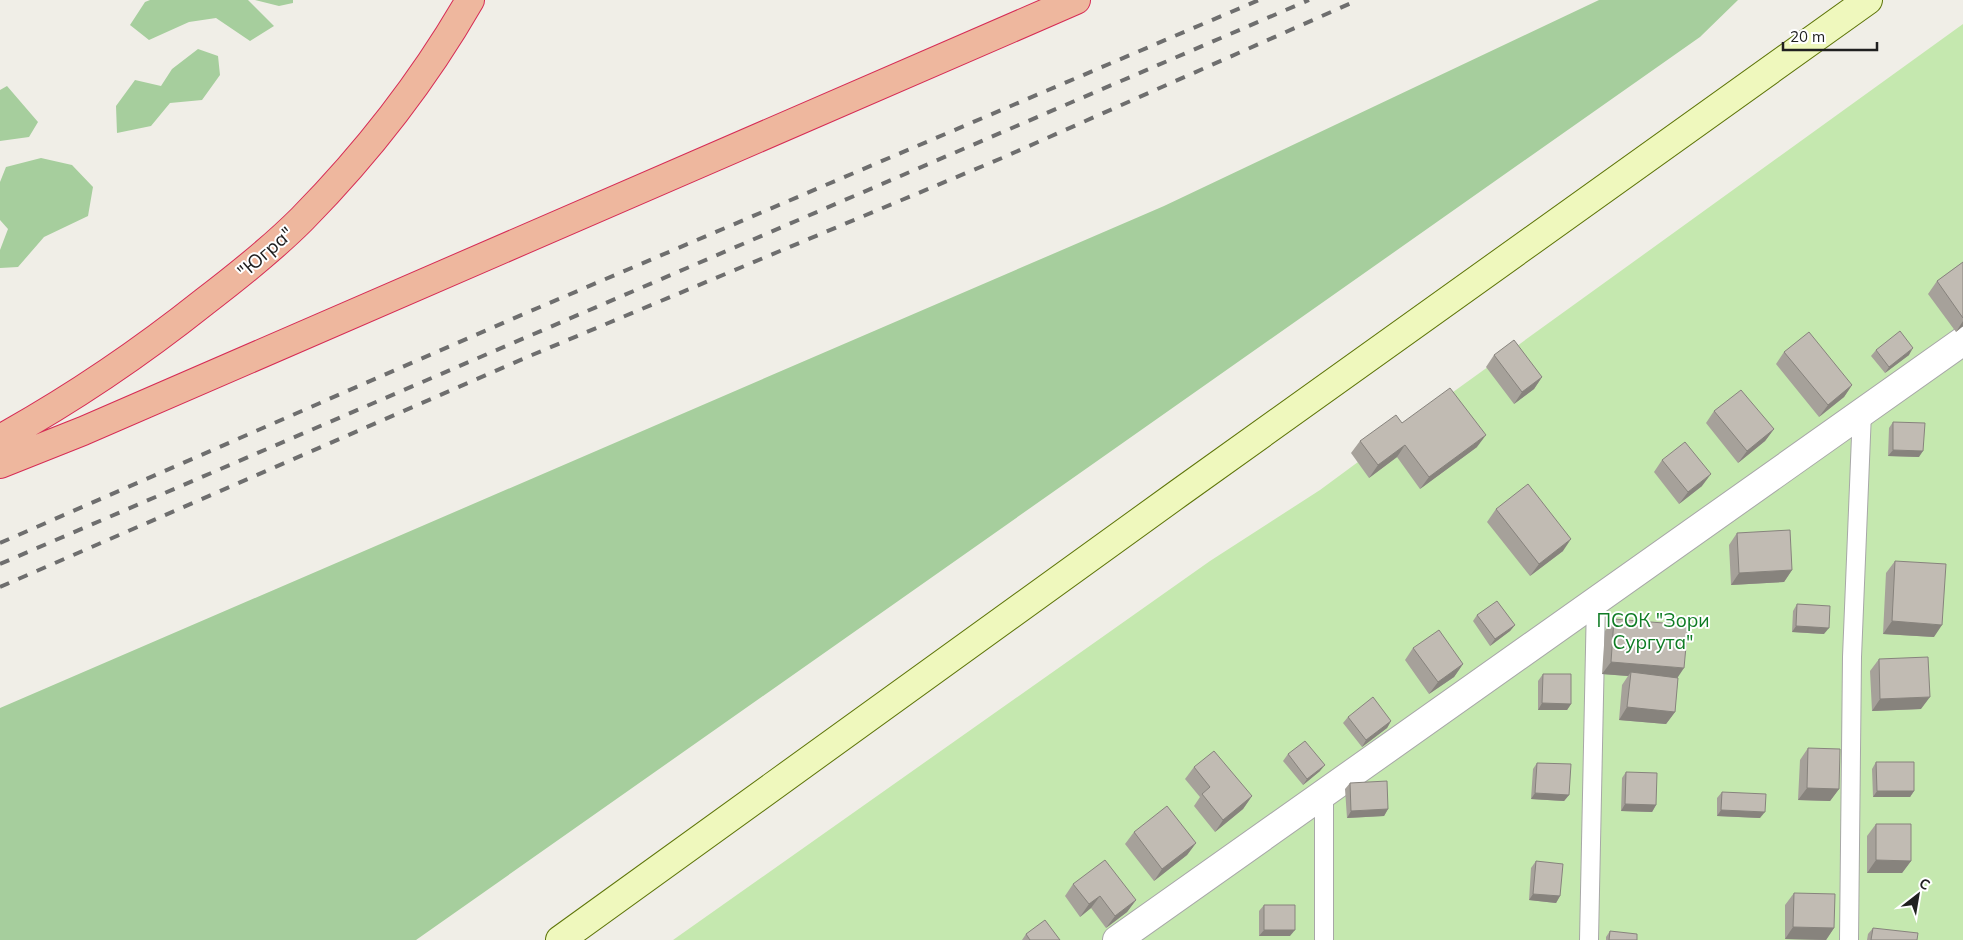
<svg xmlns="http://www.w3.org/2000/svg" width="1963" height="940" viewBox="0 0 1963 940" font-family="Mulish,sans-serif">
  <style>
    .grass { fill: #c5e8af }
    .forest { fill: #a6ce9d }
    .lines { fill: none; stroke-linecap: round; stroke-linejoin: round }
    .service-casing { stroke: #a7a7a7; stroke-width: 20 }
    .minor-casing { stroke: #a7a7a7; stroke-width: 30 }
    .secondary-casing { stroke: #5e7509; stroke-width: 30 }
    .trunk-casing { stroke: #d62c55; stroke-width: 30 }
    .service { stroke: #fff; stroke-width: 18 }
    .minor { stroke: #fff; stroke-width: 28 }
    .secondary { stroke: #eff8bd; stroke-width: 28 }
    .trunk { stroke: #eeb79e; stroke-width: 28 }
    .rail { stroke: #6e6e6e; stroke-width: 4; stroke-dasharray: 10 10; stroke-linecap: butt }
    .wall { fill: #a6a19a }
    .shaded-wall { fill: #87837d }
    .building { fill: #c1bbb3; stroke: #87837d }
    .labels { text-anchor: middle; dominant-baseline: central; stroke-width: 4; stroke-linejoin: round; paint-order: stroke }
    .street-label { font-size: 19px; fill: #202020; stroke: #fff }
    .park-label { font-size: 19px; fill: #0f7c24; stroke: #fff }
  </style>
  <rect width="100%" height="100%" fill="#f0eee7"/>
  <path class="grass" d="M 1963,24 L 1963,940 L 673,940 L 1210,561 L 1320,490 L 1358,462 L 1369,477 L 1396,457 L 1442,400 Z"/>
  <path class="forest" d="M 150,0 L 248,0 L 274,26 L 250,41 L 216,18 L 189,22 L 149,40 L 130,25 L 145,2 Z
    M 255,0 L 293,0 L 293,3 L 279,6 Z
    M 1599,0 L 1738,0 L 1700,37 L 416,940 L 0,940 L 0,708 L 1164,206 Z
    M 198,49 L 218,56 L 220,75 L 202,100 L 170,103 L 151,126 L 117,133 L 116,106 L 135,80 L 161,86 L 172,69 Z
    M 7,86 L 38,122 L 29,137 L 0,141 L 0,90 Z
    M 41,158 L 72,165 L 93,187 L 88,216 L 44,237 L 18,267 L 0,268 L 0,250 L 8,229 L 0,220 L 0,182 L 6,167 Z"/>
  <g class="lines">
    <defs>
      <path id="service" d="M 1324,940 L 1324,794
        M 1589,940 L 1596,601
        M 1849,940 L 1852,657 L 1862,412"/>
      <path id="minor" d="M 1117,940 L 1963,341"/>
      <path id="secondary" d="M 560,940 L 1179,493 L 1868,0"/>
      <path id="trunk" d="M 0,439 C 72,399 140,353 204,302 C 238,276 272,249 302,219 C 367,153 424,80 470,0
        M 0,464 L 83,431 L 1076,0"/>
    </defs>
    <use href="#service" class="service-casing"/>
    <use href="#minor" class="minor-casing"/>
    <use href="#secondary" class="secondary-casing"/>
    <use href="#trunk" class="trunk-casing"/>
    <use href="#service" class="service"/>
    <use href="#minor" class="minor"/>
    <use href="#secondary" class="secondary"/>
    <use href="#trunk" class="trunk"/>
    <path class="rail" d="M 0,543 L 512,319 L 1259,0
      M 0,564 L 1309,0
      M 0,587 L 532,355 L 1002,158 L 1358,0"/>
  </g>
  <path class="wall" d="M 1963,262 L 1963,326 L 1956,332 L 1928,294 L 1937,281 Z
    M 1876,350 L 1909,355 L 1885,373 L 1871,356 Z
    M 1784,352 L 1852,385 L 1844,397 L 1819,417 L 1776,364 Z
    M 1494,355 L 1542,377 L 1534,389 L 1514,404 L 1486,367 Z
    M 1714,411 L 1774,429 L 1765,441 L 1738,463 L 1706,423 Z
    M 1893,422 L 1919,457 L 1888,456 L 1889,428 Z
    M 1402,423 L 1477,447 L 1420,489 L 1397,457 L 1369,478 L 1351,453 L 1360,441 Z
    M 1662,460 L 1702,486 L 1679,504 L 1654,472 Z
    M 1496,509 L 1563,551 L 1530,576 L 1487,522 Z
    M 1737,533 L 1792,570 L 1784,582 L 1731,585 L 1729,545 Z
    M 1895,561 L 1934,637 L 1883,634 L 1886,573 Z
    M 1797,604 L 1824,634 L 1792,632 L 1793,611 Z
    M 1477,615 L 1515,625 L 1510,631 L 1490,646 L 1473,621 Z
    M 1614,619 L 1678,678 L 1675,712 L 1666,724 L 1619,720 L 1622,685 L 1628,676 L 1602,674 L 1605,631 Z
    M 1413,648 L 1463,664 L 1454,677 L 1429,694 L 1405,660 Z
    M 1879,659 L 1921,709 L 1872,711 L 1870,671 Z
    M 1543,674 L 1571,704 L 1567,710 L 1538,710 L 1538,681 Z
    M 1348,717 L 1391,721 L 1387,728 L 1362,747 L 1343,723 Z
    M 1808,748 L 1839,789 L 1830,801 L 1798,800 L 1800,760 Z
    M 1288,754 L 1320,771 L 1303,785 L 1283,761 Z
    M 1876,762 L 1914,791 L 1910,797 L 1873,797 L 1872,769 Z
    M 1537,763 L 1569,795 L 1564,801 L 1531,799 L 1533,769 Z
    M 1194,767 L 1252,796 L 1243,809 L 1215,832 L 1194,806 L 1200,797 L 1185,779 Z
    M 1626,772 L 1656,805 L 1652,812 L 1621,811 L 1622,778 Z
    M 1350,783 L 1388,809 L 1384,816 L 1347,818 L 1345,789 Z
    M 1722,792 L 1760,818 L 1717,816 L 1717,798 Z
    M 1876,824 L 1911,861 L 1902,873 L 1867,873 L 1867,836 Z
    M 1134,832 L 1196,843 L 1187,855 L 1154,881 L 1125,844 Z
    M 1536,861 L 1560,896 L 1556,903 L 1529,900 L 1531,868 Z
    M 1073,884 L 1136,900 L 1127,912 L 1106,928 L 1091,908 L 1080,917 L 1065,896 Z
    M 1794,893 L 1834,928 L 1826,940 L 1785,939 L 1785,905 Z
    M 1264,905 L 1290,936 L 1259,936 L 1259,911 Z
    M 1873,928 L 1917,940 L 1867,940 L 1868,934 Z
    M 1610,931 L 1637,940 L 1606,940 L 1606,937 Z
    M 1026,934 L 1060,940 L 1022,940 Z"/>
  <path class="shaded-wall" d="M 1963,321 L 1963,326 L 1956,332 Z
    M 1913,348 L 1909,355 L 1885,373 L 1889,367 Z
    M 1542,377 L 1534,389 L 1514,404 L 1522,392 Z
    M 1852,385 L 1844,397 L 1819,417 L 1828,405 Z
    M 1774,429 L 1765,441 L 1738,463 L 1747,451 Z
    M 1486,435 L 1477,447 L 1420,489 L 1429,477 Z
    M 1405,445 L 1397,457 L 1369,478 L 1378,465 Z
    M 1893,450 L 1923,451 L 1919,457 L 1888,456 Z
    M 1711,474 L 1702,486 L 1679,504 L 1688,492 Z
    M 1571,539 L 1563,551 L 1530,576 L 1539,564 Z
    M 1792,570 L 1784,582 L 1731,585 L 1739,573 Z
    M 1892,621 L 1942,625 L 1934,637 L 1883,634 Z
    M 1515,625 L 1510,631 L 1490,646 L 1495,639 Z
    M 1796,626 L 1829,628 L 1824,634 L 1792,632 Z
    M 1611,662 L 1684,668 L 1676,680 L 1631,672 L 1628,676 L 1602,674 Z
    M 1463,664 L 1454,677 L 1429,694 L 1438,682 Z
    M 1930,697 L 1921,709 L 1872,711 L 1880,699 Z
    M 1542,703 L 1571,704 L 1567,710 L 1538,710 Z
    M 1627,707 L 1675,712 L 1666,724 L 1619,720 Z
    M 1391,721 L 1387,728 L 1362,747 L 1366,740 Z
    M 1325,765 L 1320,771 L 1303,785 L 1307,779 Z
    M 1807,788 L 1839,789 L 1830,801 L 1798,800 Z
    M 1877,791 L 1914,791 L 1910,797 L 1873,797 Z
    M 1535,793 L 1569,795 L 1564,801 L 1531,799 Z
    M 1252,796 L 1243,809 L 1215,832 L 1223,820 Z
    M 1625,804 L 1656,805 L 1652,812 L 1621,811 Z
    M 1388,809 L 1384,816 L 1347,818 L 1351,811 Z
    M 1721,810 L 1765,812 L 1760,818 L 1717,816 Z
    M 1196,843 L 1187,855 L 1154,881 L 1162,869 Z
    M 1876,860 L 1911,861 L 1902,873 L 1867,873 Z
    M 1533,894 L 1560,896 L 1556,903 L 1529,900 Z
    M 1100,896 L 1091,908 L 1080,917 L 1089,904 Z
    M 1136,900 L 1127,912 L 1106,928 L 1115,916 Z
    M 1793,927 L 1834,928 L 1826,940 L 1785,939 Z
    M 1264,930 L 1295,930 L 1290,936 L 1259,936 Z"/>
  <path class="building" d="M 1963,262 L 1963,318 L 1937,281 Z
    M 1900,331 L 1913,348 L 1889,367 L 1876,350 Z
    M 1809,332 L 1852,385 L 1828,405 L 1784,352 Z
    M 1514,340 L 1542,377 L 1522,392 L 1494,355 Z
    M 1450,388 L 1486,435 L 1429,477 L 1405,445 L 1378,465 L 1360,441 L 1396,415 L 1402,423 Z
    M 1741,390 L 1774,429 L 1747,451 L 1714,411 Z
    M 1893,422 L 1925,423 L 1923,451 L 1893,450 Z
    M 1685,442 L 1711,474 L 1688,492 L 1662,460 Z
    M 1528,484 L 1571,539 L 1539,564 L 1496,509 Z
    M 1790,530 L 1792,570 L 1739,573 L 1737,533 Z
    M 1895,561 L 1946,564 L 1942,625 L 1892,621 Z
    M 1497,601 L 1515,625 L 1495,639 L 1477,615 Z
    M 1797,604 L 1830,606 L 1829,628 L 1796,626 Z
    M 1614,619 L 1688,625 L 1684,668 L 1611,662 Z
    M 1439,630 L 1463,664 L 1438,682 L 1413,648 Z
    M 1928,657 L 1930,697 L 1880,699 L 1879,659 Z
    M 1631,672 L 1678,678 L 1675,712 L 1627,707 Z
    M 1543,674 L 1571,674 L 1571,704 L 1542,703 Z
    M 1373,697 L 1391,721 L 1366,740 L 1348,717 Z
    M 1305,741 L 1325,765 L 1307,779 L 1288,754 Z
    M 1808,748 L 1840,749 L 1839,789 L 1807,788 Z
    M 1214,751 L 1252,796 L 1223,820 L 1202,794 L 1210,787 L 1194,767 Z
    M 1876,762 L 1914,762 L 1914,791 L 1877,791 Z
    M 1537,763 L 1571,764 L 1569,795 L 1535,793 Z
    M 1626,772 L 1657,773 L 1656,805 L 1625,804 Z
    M 1387,781 L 1388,809 L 1351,811 L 1350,783 Z
    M 1722,792 L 1766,794 L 1765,812 L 1721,810 Z
    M 1167,806 L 1196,843 L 1162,869 L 1134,832 Z
    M 1876,824 L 1911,824 L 1911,861 L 1876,860 Z
    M 1105,860 L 1136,900 L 1115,916 L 1100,896 L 1089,904 L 1073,884 Z
    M 1536,861 L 1563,864 L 1560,896 L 1533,894 Z
    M 1794,893 L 1835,894 L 1834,928 L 1793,927 Z
    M 1264,905 L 1295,905 L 1295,930 L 1264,930 Z
    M 1045,920 L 1060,940 L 1030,940 L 1026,934 Z
    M 1873,928 L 1918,933 L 1917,940 L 1871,940 Z
    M 1610,931 L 1637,934 L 1637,940 L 1609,940 Z"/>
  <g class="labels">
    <g class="street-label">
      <text transform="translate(265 252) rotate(-41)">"Югра"</text>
    </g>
    <g class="park-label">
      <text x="1653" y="620">ПСОК "Зори<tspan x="1653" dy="22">Сургута"</tspan></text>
    </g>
  </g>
  <g transform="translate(1918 895) rotate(31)" stroke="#ffffff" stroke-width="4" paint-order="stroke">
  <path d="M0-4L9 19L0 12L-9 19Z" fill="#202020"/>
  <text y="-8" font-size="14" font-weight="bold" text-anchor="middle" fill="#202020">С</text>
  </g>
  <path d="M1783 42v8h94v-8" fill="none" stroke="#202020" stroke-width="2.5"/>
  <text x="1790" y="42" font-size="15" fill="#202020" stroke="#ffffff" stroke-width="4" paint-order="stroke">20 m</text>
</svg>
